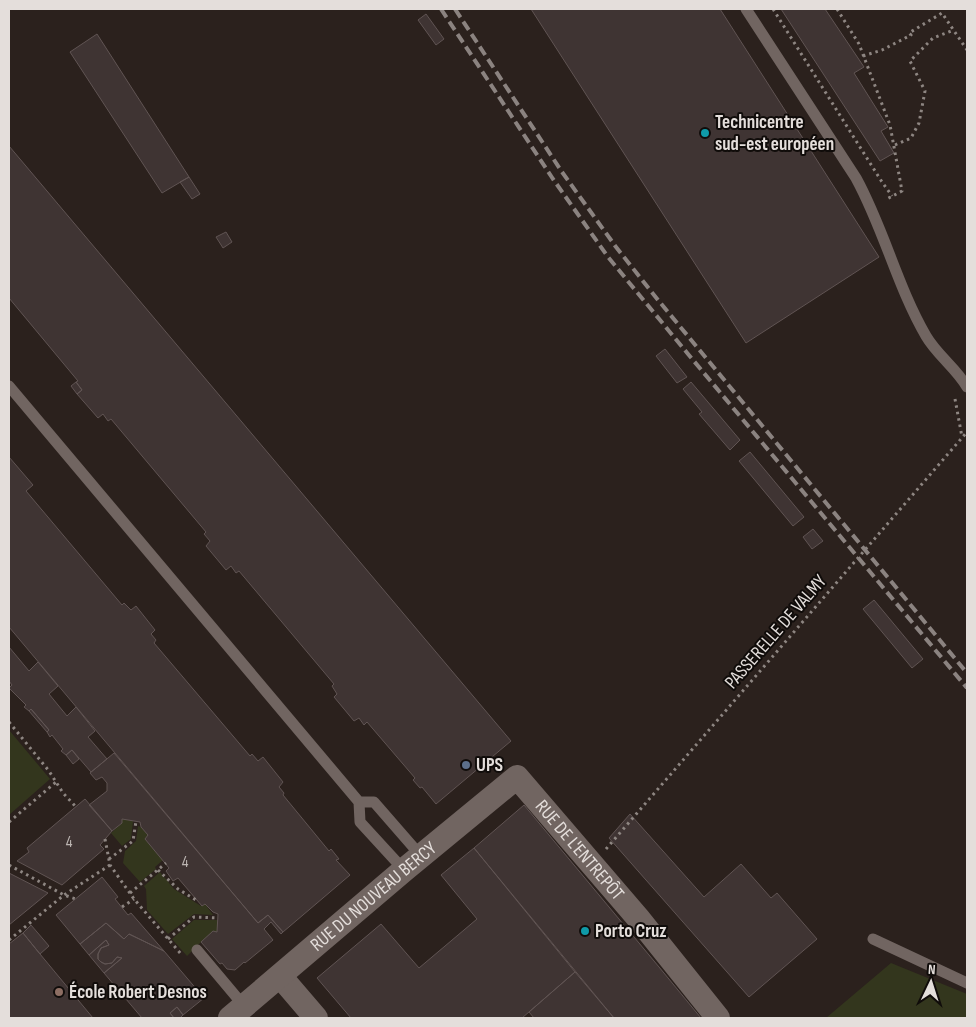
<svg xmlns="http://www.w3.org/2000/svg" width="976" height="1027" viewBox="0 0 976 1027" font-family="'Sofia Sans Condensed',sans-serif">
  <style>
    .green { fill: #33361d }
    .building { fill: #3f3433; stroke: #605453 }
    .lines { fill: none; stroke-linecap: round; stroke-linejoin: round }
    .path { stroke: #8e8682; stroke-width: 3; stroke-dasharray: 2.5 4; stroke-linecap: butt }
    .lane { stroke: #716561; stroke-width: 11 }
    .street { stroke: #716561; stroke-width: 24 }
    .rail { stroke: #8b8380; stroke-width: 4; stroke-dasharray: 10 5; stroke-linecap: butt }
    .culture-dot { fill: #0f9aa8; stroke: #100c0a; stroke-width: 2 }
    .service-dot { fill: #5c6f8a; stroke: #100c0a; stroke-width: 2 }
    .education-dot { fill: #8d6e63; stroke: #100c0a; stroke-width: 2 }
    .labels { text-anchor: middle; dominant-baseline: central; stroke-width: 4; stroke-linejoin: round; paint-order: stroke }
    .number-label { font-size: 16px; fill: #bbb4b1 }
    .poi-label { font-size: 19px; font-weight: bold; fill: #e4dedb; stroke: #100c0a; text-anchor: start }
    .street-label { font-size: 19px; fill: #e4dedb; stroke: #100c0a }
  </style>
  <rect width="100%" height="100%" fill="#2b211d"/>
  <path class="green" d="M 9,730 L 50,779 L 9,815 Z
    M 122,819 L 133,821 L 131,839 L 122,846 L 111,833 L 122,823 Z
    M 138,826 L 141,827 L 148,835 L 145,839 L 163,860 L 155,867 L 156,869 L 140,882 L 123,863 L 125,851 L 136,841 Z
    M 160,872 L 174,889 L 201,906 L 205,904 L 213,915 L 194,914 L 168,934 L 147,910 L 146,889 L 144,886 Z
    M 194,920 L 218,920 L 217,932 L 201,942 L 187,956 L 172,939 Z
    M 891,963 L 967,994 L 967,1018 L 826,1018 Z"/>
  <path class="building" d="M 531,9 L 720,9 L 879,257 L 746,343 Z
    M 781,9 L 825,9 L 864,67 L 854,73 L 888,127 L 881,131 L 894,153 L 880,161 Z
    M 426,14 L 444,39 L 436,45 L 418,20 Z
    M 97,34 L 189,177 L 162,193 L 70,52 Z
    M 9,146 L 511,741 L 436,804 L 422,787 L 420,788 L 413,780 L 415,778 L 367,722 L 364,725 L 359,718 L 354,721 L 334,697 L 337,694 L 332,686 L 334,684 L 239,571 L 236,573 L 231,566 L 226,570 L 206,546 L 210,541 L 204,534 L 206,532 L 111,419 L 108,421 L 103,414 L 98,418 L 77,394 L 82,390 L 76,382 L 78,381 L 9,298 Z
    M 189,177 L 200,194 L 192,199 L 180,182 Z
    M 226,232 L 232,242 L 223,248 L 216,237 Z
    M 665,349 L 687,377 L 677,383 L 656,356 Z
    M 76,382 L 82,390 L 77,394 L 71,386 Z
    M 691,382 L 740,440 L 730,450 L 699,414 L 702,412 L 683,389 Z
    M 750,452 L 804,517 L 793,526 L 739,461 Z
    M 9,457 L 33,485 L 26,491 L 122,605 L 124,603 L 131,610 L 136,606 L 155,630 L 151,634 L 156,640 L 154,643 L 250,756 L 252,754 L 258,761 L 263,757 L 283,782 L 279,787 L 284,793 L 283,795 L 329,851 L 331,849 L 339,859 L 336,860 L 350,875 L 283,932 L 268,915 L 258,923 L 9,627 Z
    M 813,529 L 823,541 L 812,549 L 803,537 Z
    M 874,600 L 923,659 L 912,668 L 863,609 Z
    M 9,647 L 29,671 L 38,662 L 58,686 L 49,694 L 67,716 L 76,707 L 95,731 L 88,737 L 107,759 L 91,772 L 72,750 L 66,755 L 61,751 L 63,749 L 52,735 L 50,737 L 47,732 L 49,730 L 31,709 L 29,711 L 24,707 L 26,705 L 9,688 L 12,685 L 9,681 Z
    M 31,709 L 49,730 L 47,732 L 29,711 Z
    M 72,750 L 79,759 L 73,764 L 66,755 Z
    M 114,753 L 258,923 L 268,915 L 283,932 L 281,934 L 271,922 L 264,929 L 273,940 L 245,963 L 244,962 L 235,970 L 227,969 L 222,963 L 220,964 L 201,942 L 213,931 L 217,932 L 218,914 L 213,912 L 205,904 L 202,906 L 178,878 L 173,881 L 166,871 L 169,868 L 145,839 L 148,835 L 141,827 L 140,822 L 122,819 L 122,823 L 112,831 L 89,805 L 107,791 L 107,783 L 102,777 L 96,780 L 90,773 Z
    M 85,799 L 112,831 L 100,845 L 104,849 L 62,885 L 17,861 L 29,852 L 27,848 Z
    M 524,805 L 659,967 L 701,1018 L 614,1018 L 474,848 Z
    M 630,814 L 704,897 L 741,864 L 771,898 L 777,893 L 817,939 L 749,997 L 609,838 Z
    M 474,848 L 575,972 L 522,1018 L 351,1018 L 317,978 L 381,924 L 419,968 L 477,919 L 441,875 Z
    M 9,873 L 48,893 L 9,925 Z
    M 102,877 L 118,897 L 115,899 L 128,915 L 131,913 L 164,951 L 129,934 L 124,939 L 106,923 L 80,944 L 56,915 Z
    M 106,923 L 124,939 L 129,934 L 164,951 L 204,998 L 183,1015 L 177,1007 L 170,1013 L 174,1018 L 142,1018 L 104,973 L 122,958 L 117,957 L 112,963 L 105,964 L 101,962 L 98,959 L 98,954 L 101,948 L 109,945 L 106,940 L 89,955 L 80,944 Z
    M 31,925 L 49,946 L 40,954 L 23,933 Z
    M 23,933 L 40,954 L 93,1018 L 9,1018 L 9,944 Z
    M 106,940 L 109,945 L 101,948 L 98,954 L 98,959 L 101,962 L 105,964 L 112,963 L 117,957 L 122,958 L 104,973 L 89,955 Z
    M 575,972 L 614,1018 L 534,1018 L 529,1012 Z
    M 177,1007 L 183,1015 L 180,1018 L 174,1018 L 170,1013 Z"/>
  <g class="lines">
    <path class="path" d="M 773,9 L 882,182 L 892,196
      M 837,9 L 859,44 L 890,125 L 902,191 L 885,200
      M 863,56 L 882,50 L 911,35 L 909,33 L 942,13 L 967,50
      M 895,145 L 911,138 L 919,123 L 925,91 L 910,61 L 933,38 L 954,30
      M 955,399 L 962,437
      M 9,722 L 49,771 L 63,793 L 76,807
      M 9,822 L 56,782
      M 105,839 L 110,865 L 134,899 L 181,954
      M 606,849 L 967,432
      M 109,859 L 133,841 L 136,821
      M 9,865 L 64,895 L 76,899
      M 158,870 L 178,889 L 196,900
      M 130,893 L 166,863
      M 122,907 L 134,899
      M 168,939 L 194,917 L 218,918
      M 9,940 L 64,895 L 110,865"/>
    <path class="lane" d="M 746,9 L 856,178 C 884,229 897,286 926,336 C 937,355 956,368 967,387
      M 9,386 L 359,802
      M 404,870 L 360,822 L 359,802 L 374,802 L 421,856
      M 873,939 L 967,983
      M 197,950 L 244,1006"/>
    <g class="street">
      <path d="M 280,976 L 316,1018"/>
      <path id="s1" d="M 230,1018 L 404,870 L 517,777 L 638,918 L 718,1018"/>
    </g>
    <path class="rail" d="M 441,9 L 553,179 L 608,257 L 688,354 L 967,688
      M 455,9 L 562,172 L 616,247 L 658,300 L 967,673"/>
  </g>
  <g class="culture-dot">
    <circle cx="705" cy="133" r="5"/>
    <circle cx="585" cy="931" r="5"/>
  </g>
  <circle class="service-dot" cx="466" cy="765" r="5"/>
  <circle class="education-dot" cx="59" cy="992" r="5"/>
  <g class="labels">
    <g class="number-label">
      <text x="69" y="842">4</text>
      <text x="185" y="862">4</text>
    </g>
    <g class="poi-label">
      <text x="715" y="122">Technicentre<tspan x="715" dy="22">sud-est européen</tspan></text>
      <text x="476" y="765">UPS</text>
      <text x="595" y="931">Porto Cruz</text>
      <text x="69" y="992">École Robert Desnos</text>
    </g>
    <g class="street-label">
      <text transform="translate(776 632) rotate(-49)">PASSERELLE DE VALMY</text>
      <text stroke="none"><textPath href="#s1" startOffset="471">RUE DE L'ENTREPÔT</textPath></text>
      <text stroke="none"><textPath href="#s1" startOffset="188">RUE DU NOUVEAU BERCY</textPath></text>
    </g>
  </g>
  <rect width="976" height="1027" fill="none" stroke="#e4dedb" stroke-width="20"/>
  <g transform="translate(931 982) rotate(4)" stroke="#100c0a" stroke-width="4" paint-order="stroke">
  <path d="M0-4L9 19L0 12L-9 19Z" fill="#e4dedb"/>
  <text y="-8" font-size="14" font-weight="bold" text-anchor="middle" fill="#e4dedb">N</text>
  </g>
</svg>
